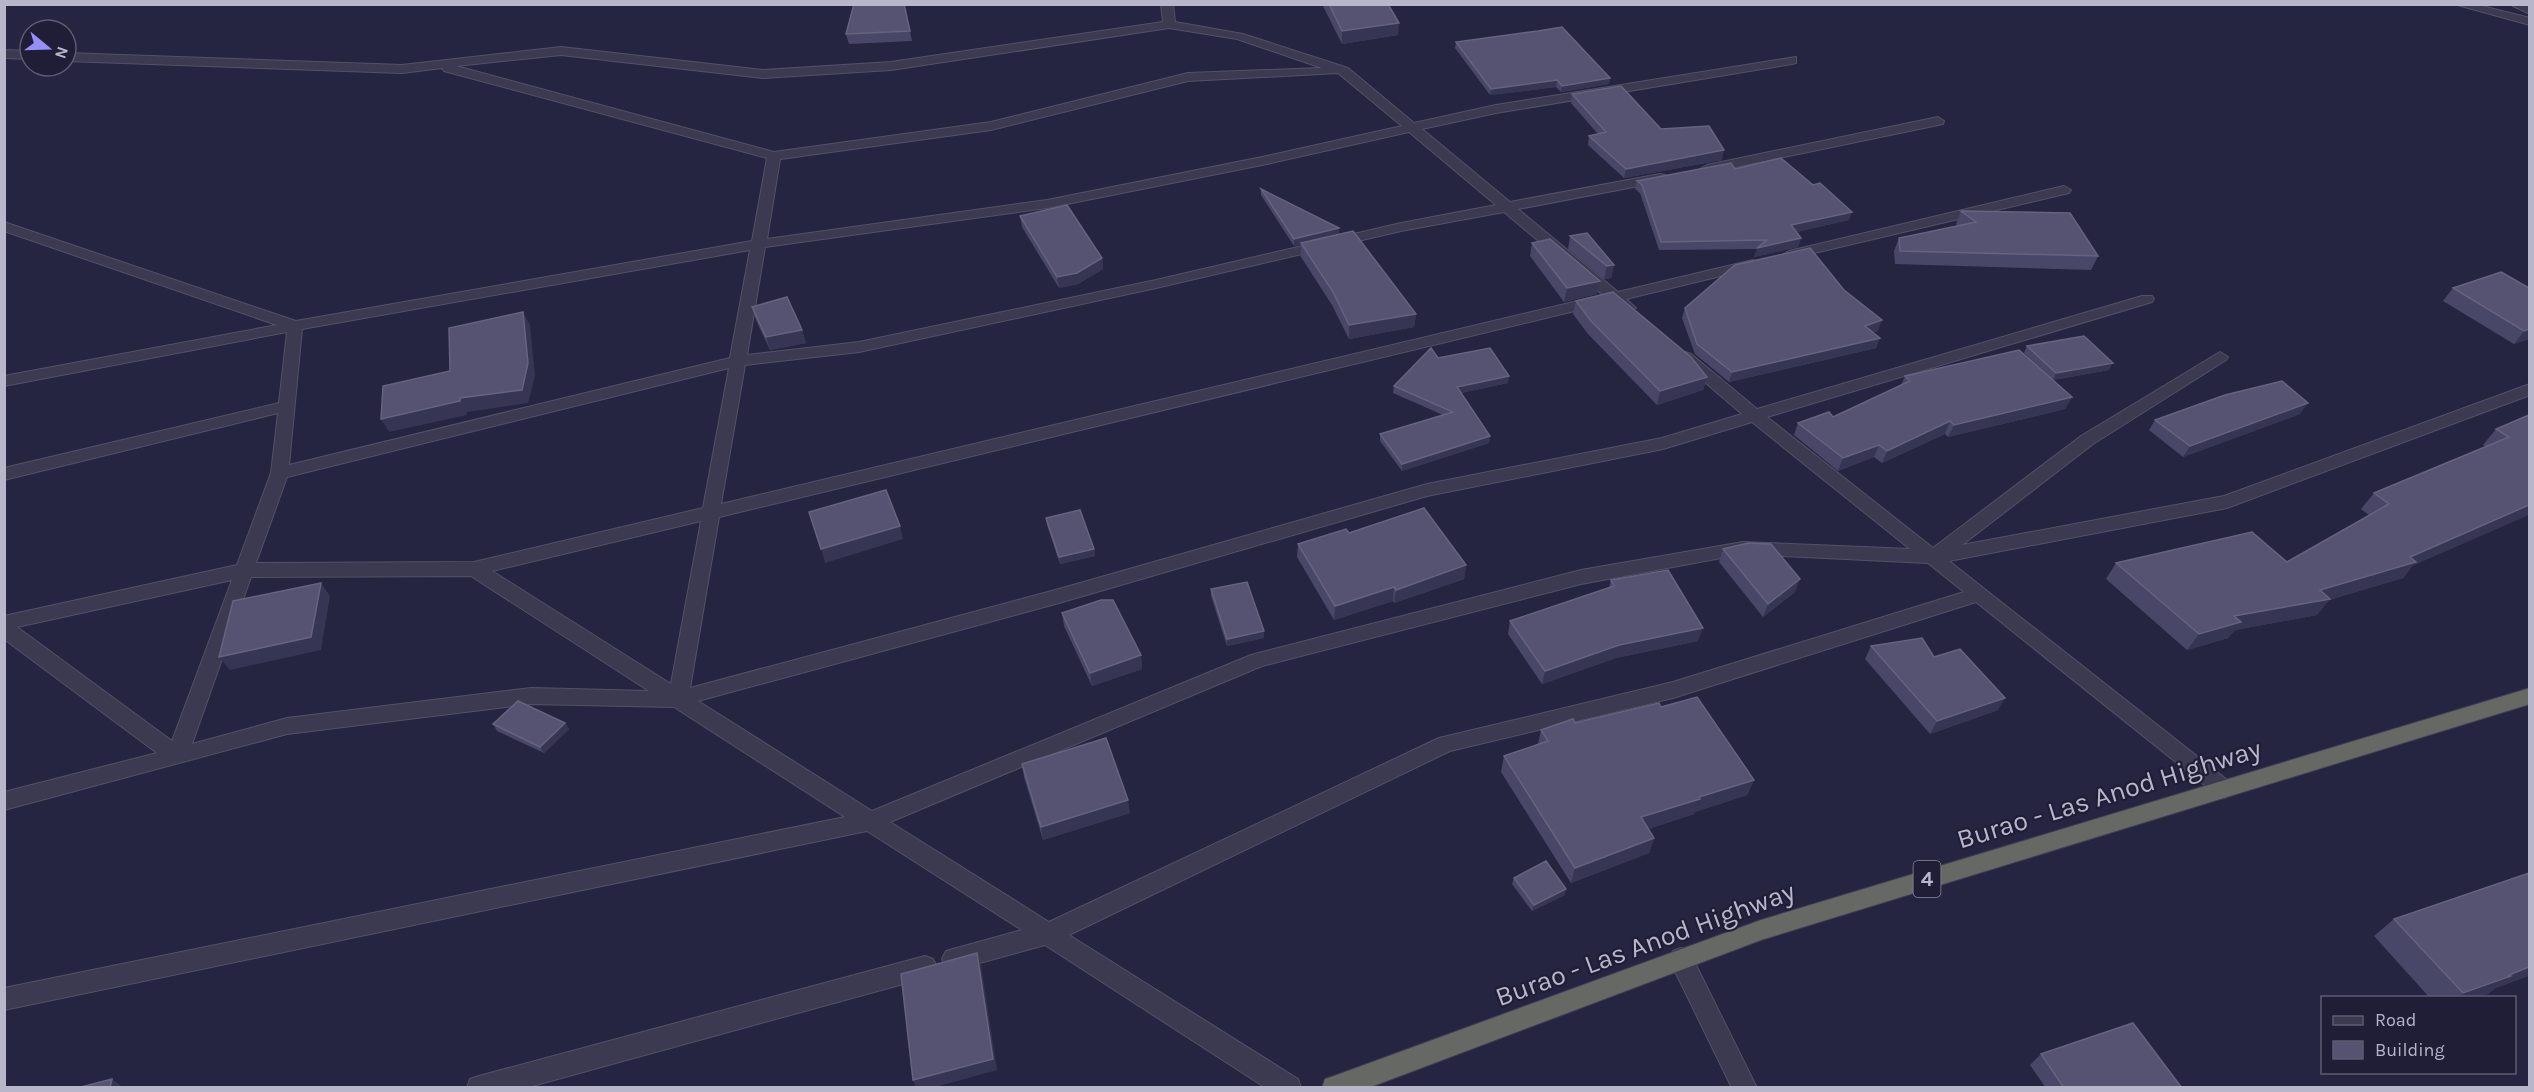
<svg xmlns="http://www.w3.org/2000/svg" width="2534" height="1092" viewBox="0 0 2534 1092" font-family="Karla,sans-serif">
  <style>
    .lines { fill: none; stroke-linecap: round; stroke-linejoin: round }
    .minor-casing { stroke: #535168; stroke-width: 2 }
    .trunk-casing { stroke: #403e55; stroke-width: 2 }
    .minor { fill: #3b3a51; fill-rule: evenodd }
    .trunk { fill: #666864; fill-rule: evenodd }
    .wall { fill: #494767 }
    .shaded-wall { fill: #363553 }
    .building { fill: #555371; stroke: #65637f; stroke-width: 1.5 }
    .labels { text-anchor: middle; dominant-baseline: central; stroke-width: 4.5; stroke-linejoin: round; paint-order: stroke }
    .shield { fill: #201e36; stroke: #8a889e; stroke-width: 1.5 }
    .shield-label { font-size: 21px; font-weight: bold; fill: #b8b6cb }
    .near-street-label { font-size: 27px; fill: #b8b6cb; stroke: #201e36 }
  </style>
  <rect width="100%" height="100%" fill="#262541"/>
  <g class="lines">
    <defs>
      <path id="minor" d="M 1161,4 L 1173,4 L 1175,22 L 1243,34 L 1348,68 L 1414,123 L 1496,105 L 1796,57 L 1796,63 L 1792,64 L 1496,113 L 1422,129 L 1510,202 L 1660,174 L 1665,175 L 1667,178 L 1660,182 L 1518,209 L 1618,292 L 1753,260 L 1760,264 L 1758,267 L 1626,299 L 1636,308 L 1628,313 L 1612,302 L 719,517 L 690,688 L 1059,589 L 1427,484 L 1662,438 L 1742,414 L 1679,360 L 1677,357 L 1685,352 L 1691,354 L 1757,409 L 2142,296 L 2152,296 L 2154,299 L 2152,302 L 1767,417 L 1933,548 L 2081,436 L 2220,352 L 2228,357 L 2226,360 L 2093,444 L 1962,545 L 2224,496 L 2530,384 L 2530,395 L 2227,508 L 1949,561 L 2231,783 L 2235,789 L 2231,795 L 2224,798 L 2217,795 L 1976,602 L 1673,698 L 1450,751 L 1069,935 L 1298,1079 L 1301,1088 L 1266,1088 L 1045,945 L 954,970 L 946,967 L 942,959 L 946,951 L 1022,930 L 867,831 L 4,1010 L 4,988 L 845,817 L 674,707 L 531,704 L 287,734 L 4,810 L 4,792 L 157,753 L 4,639 L 4,616 L 237,565 L 271,473 L 278,413 L 4,480 L 4,468 L 279,403 L 287,332 L 4,386 L 4,376 L 277,325 L 4,231 L 4,222 L 296,321 L 752,241 L 767,158 L 444,71 L 442,68 L 402,73 L 66,61 L 66,53 L 402,65 L 561,47 L 763,70 L 891,62 L 1163,22 ZM 1169,28 L 1237,39 L 1322,68 L 1188,73 L 991,122 L 774,152 L 456,66 L 561,55 L 763,78 L 891,70 ZM 1338,73 L 1402,126 L 1267,156 L 1047,200 L 767,239 L 780,159 L 991,130 L 1188,81 ZM 1409,132 L 1496,205 L 1401,223 L 1156,280 L 859,342 L 747,355 L 765,247 L 1047,208 L 1267,164 ZM 1504,212 L 1603,295 L 721,504 L 745,365 L 859,352 L 1156,288 L 1401,231 ZM 750,250 L 730,358 L 289,465 L 302,329 ZM 729,368 L 703,508 L 474,562 L 256,563 L 287,477 ZM 1752,422 L 1910,549 L 1743,542 L 1581,570 L 1251,655 L 872,811 L 698,701 L 1059,603 L 1427,496 L 1663,449 ZM 701,521 L 671,684 L 492,571 ZM 1743,554 L 1928,563 L 1964,592 L 1673,682 L 1439,738 L 1049,922 L 890,822 L 1262,666 L 1581,584 ZM 471,576 L 649,691 L 531,688 L 287,718 L 192,744 L 251,577 ZM 232,580 L 172,741 L 17,627 Z
        M 2454,4 L 2474,4 L 2530,18 L 2530,25 Z
        M 2512,4 L 2530,6 L 2530,14 L 2513,6 Z
        M 4,50 L 30,51 L 30,59 L 4,58 Z
        M 1938,117 L 1944,121 L 1943,124 L 1707,173 L 1700,169 L 1707,165 Z
        M 2064,186 L 2071,190 L 2069,193 L 1789,259 L 1782,255 L 1789,251 Z
        M 1681,948 L 1689,951 L 1757,1088 L 1732,1088 L 1669,959 L 1673,951 Z
        M 925,956 L 933,959 L 937,967 L 933,975 L 925,978 L 525,1088 L 467,1088 L 470,1079 L 479,1076 Z"/>
      <path id="trunk" d="M 2530,688 L 2530,704 L 1761,940 L 1368,1088 L 1322,1088 L 1325,1079 L 1334,1076 L 1761,920 Z"/>
    </defs>
    <use href="#minor" class="minor-casing"/>
    <use href="#trunk" class="trunk-casing"/>
    <use href="#minor" class="minor"/>
    <use href="#trunk" class="trunk"/>
  </g>
  <path class="wall" d="M 1322,4 L 1388,4 L 1398,35 L 1342,44 Z
    M 910,31 L 912,41 L 849,44 L 846,34 Z
    M 1456,42 L 1610,78 L 1609,84 L 1561,92 L 1556,87 L 1490,95 L 1455,48 Z
    M 1572,94 L 1661,129 L 1722,160 L 1624,178 L 1588,145 L 1589,136 L 1598,134 L 1571,103 Z
    M 1735,169 L 1849,220 L 1796,232 L 1801,238 L 1798,247 L 1754,257 L 1757,249 L 1659,250 L 1640,193 L 1635,189 L 1637,181 Z
    M 1261,189 L 1339,235 L 1416,314 L 1414,327 L 1349,339 L 1332,305 L 1301,257 L 1301,244 L 1294,246 L 1261,195 Z
    M 1961,211 L 2098,256 L 2091,270 L 1895,264 L 1894,251 L 1899,238 L 1958,226 L 1956,224 Z
    M 1020,216 L 1102,258 L 1103,269 L 1078,284 L 1059,288 L 1022,227 Z
    M 1570,236 L 1614,265 L 1611,278 L 1604,279 L 1568,249 Z
    M 1532,243 L 1597,294 L 1564,302 L 1530,256 Z
    M 2453,288 L 2529,288 L 2529,339 L 2514,344 L 2443,301 Z
    M 1844,290 L 1878,331 L 1873,332 L 1880,338 L 1876,348 L 1729,382 L 1695,354 L 1682,318 L 1685,308 Z
    M 1576,301 L 1707,377 L 1703,390 L 1657,405 L 1588,334 L 1573,314 Z
    M 752,307 L 802,330 L 806,343 L 770,350 L 756,320 Z
    M 2027,346 L 2109,370 L 2053,380 L 2024,353 Z
    M 1438,358 L 1508,383 L 1461,393 L 1490,436 L 1489,443 L 1402,471 L 1380,441 L 1380,434 L 1443,415 L 1393,393 L 1394,386 Z
    M 1905,376 L 2072,397 L 2065,409 L 1948,437 L 1945,434 L 1882,463 L 1874,457 L 1838,471 L 1794,435 L 1798,423 L 1833,417 L 1901,385 Z
    M 2300,414 L 2183,457 L 2149,430 L 2155,420 Z
    M 2529,415 L 2403,578 L 2329,600 L 2317,615 L 2235,630 L 2228,638 L 2187,650 L 2106,579 L 2116,563 L 2287,562 L 2369,515 L 2361,509 L 2374,493 L 2486,447 L 2483,445 L 2496,429 Z
    M 1046,518 L 1094,549 L 1095,556 L 1060,564 L 1047,525 Z
    M 1349,533 L 1466,565 L 1464,579 L 1394,603 L 1393,601 L 1334,620 L 1297,557 L 1298,544 Z
    M 1723,549 L 1795,592 L 1763,617 L 1719,562 Z
    M 1611,580 L 1698,641 L 1616,658 L 1542,684 L 1508,634 L 1510,621 L 1609,588 Z
    M 1211,589 L 1264,638 L 1227,646 L 1211,596 Z
    M 1062,613 L 1141,655 L 1142,669 L 1092,686 L 1064,626 Z
    M 1871,646 L 1934,657 L 1998,710 L 1930,734 L 1865,659 Z
    M 1661,707 L 1754,780 L 1747,795 L 1695,812 L 1694,814 L 1648,829 L 1654,838 L 1649,853 L 1571,883 L 1501,772 L 1504,756 L 1538,744 L 1541,730 L 1575,723 Z
    M 565,723 L 569,729 L 544,753 L 497,731 L 493,724 Z
    M 1022,764 L 1130,813 L 1043,840 L 1024,777 Z
    M 1514,878 L 1565,895 L 1532,911 L 1512,884 Z
    M 2394,919 L 2494,989 L 2488,994 L 2477,998 L 2430,998 L 2374,936 Z
    M 2041,1054 L 2182,1088 L 2046,1088 L 2030,1065 Z"/>
  <path class="shaded-wall" d="M 1399,23 L 1398,35 L 1342,44 L 1342,31 Z
    M 1610,78 L 1609,84 L 1561,92 L 1562,86 Z
    M 1557,80 L 1556,87 L 1490,95 L 1491,89 Z
    M 1724,150 L 1722,160 L 1624,178 L 1626,169 Z
    M 1852,212 L 1849,220 L 1788,234 L 1791,225 Z
    M 1339,228 L 1339,235 L 1294,246 L 1294,239 Z
    M 1801,238 L 1798,247 L 1754,257 L 1757,248 Z
    M 1102,258 L 1103,269 L 1078,284 L 1059,288 L 1057,277 Z
    M 1614,265 L 1611,278 L 1604,279 L 1607,266 Z
    M 1600,281 L 1597,294 L 1564,302 L 1567,288 Z
    M 523,312 L 530,325 L 535,376 L 528,403 L 467,412 L 467,415 L 389,432 L 381,419 L 460,398 Z
    M 1416,314 L 1414,327 L 1349,339 L 1349,325 Z
    M 1882,320 L 1878,331 L 1861,336 L 1865,326 Z
    M 2529,329 L 2529,339 L 2514,344 L 2524,331 Z
    M 802,330 L 806,343 L 770,350 L 766,337 Z
    M 1880,338 L 1876,348 L 1729,382 L 1732,372 Z
    M 2113,363 L 2109,370 L 2053,380 L 2056,373 Z
    M 1509,376 L 1508,383 L 1456,394 L 1457,387 Z
    M 1707,377 L 1703,390 L 1657,405 L 1660,391 Z
    M 2072,397 L 2065,409 L 1948,437 L 1954,425 Z
    M 2308,403 L 2300,414 L 2183,457 L 2190,446 Z
    M 1950,421 L 1945,434 L 1882,463 L 1887,451 Z
    M 1490,436 L 1489,443 L 1402,471 L 1402,464 Z
    M 1879,445 L 1874,457 L 1838,471 L 1843,458 Z
    M 2529,505 L 2529,515 L 2412,566 L 2403,578 L 2329,600 L 2317,615 L 2235,630 L 2228,638 L 2187,650 L 2199,634 L 2234,616 L 2320,590 L 2410,557 Z
    M 900,526 L 903,539 L 825,563 L 821,549 Z
    M 1094,549 L 1095,556 L 1060,564 L 1059,557 Z
    M 1466,565 L 1464,579 L 1394,603 L 1396,590 Z
    M 1800,579 L 1795,592 L 1763,617 L 1768,604 Z
    M 321,583 L 330,596 L 321,650 L 230,670 L 219,657 Z
    M 1394,587 L 1393,601 L 1334,620 L 1335,606 Z
    M 1703,628 L 1698,641 L 1616,658 L 1542,684 L 1545,671 L 1619,645 Z
    M 1264,631 L 1264,638 L 1227,646 L 1227,639 Z
    M 1141,655 L 1142,669 L 1092,686 L 1090,673 Z
    M 2005,698 L 1998,710 L 1930,734 L 1937,721 Z
    M 565,723 L 569,729 L 544,753 L 540,747 Z
    M 1754,780 L 1747,795 L 1695,812 L 1694,814 L 1635,833 L 1641,817 L 1699,797 Z
    M 1128,800 L 1130,813 L 1043,840 L 1041,827 Z
    M 1654,838 L 1649,853 L 1571,883 L 1575,868 Z
    M 1566,889 L 1565,895 L 1532,911 L 1534,905 Z
    M 977,953 L 981,965 L 997,1070 L 932,1088 L 916,1088 L 913,1080 Z
    M 2529,967 L 2529,976 L 2494,989 L 2488,994 L 2477,998 L 2458,998 L 2463,993 Z
    M 112,1079 L 124,1088 L 110,1088 Z"/>
  <path class="building" d="M 854,4 L 904,4 L 910,31 L 846,34 Z
    M 1329,4 L 1388,4 L 1399,23 L 1342,31 Z
    M 1562,27 L 1610,78 L 1562,86 L 1557,80 L 1491,89 L 1456,42 L 1538,31 Z
    M 1621,86 L 1661,129 L 1709,126 L 1724,150 L 1626,169 L 1589,136 L 1606,132 L 1572,94 Z
    M 1781,158 L 1813,185 L 1820,183 L 1852,212 L 1791,225 L 1801,238 L 1757,248 L 1767,240 L 1661,242 L 1642,185 L 1637,181 L 1731,163 L 1735,169 Z
    M 1261,189 L 1339,228 L 1294,239 Z
    M 1067,205 L 1102,258 L 1077,273 L 1057,277 L 1020,216 Z
    M 1961,211 L 2070,213 L 2098,256 L 1900,251 L 1899,238 L 1976,222 Z
    M 1353,231 L 1416,314 L 1349,325 L 1333,292 L 1301,243 Z
    M 1587,233 L 1614,265 L 1607,266 L 1570,236 Z
    M 1550,239 L 1600,281 L 1567,288 L 1532,243 Z
    M 1810,248 L 1844,290 L 1882,320 L 1865,326 L 1880,338 L 1732,372 L 1697,344 L 1685,308 L 1735,265 Z
    M 2501,272 L 2529,288 L 2529,329 L 2524,331 L 2453,288 Z
    M 1613,292 L 1691,357 L 1707,377 L 1660,391 L 1591,321 L 1576,301 Z
    M 787,297 L 802,330 L 766,337 L 752,307 Z
    M 523,312 L 528,363 L 522,390 L 460,398 L 460,401 L 381,419 L 383,386 L 450,371 L 449,328 Z
    M 2084,336 L 2113,363 L 2056,373 L 2027,346 Z
    M 1431,348 L 1438,358 L 1490,348 L 1509,376 L 1457,387 L 1490,436 L 1402,464 L 1380,434 L 1453,412 L 1394,386 Z
    M 2019,350 L 2072,397 L 1954,425 L 1950,421 L 1887,451 L 1879,445 L 1843,458 L 1798,423 L 1829,412 L 1833,417 L 1910,381 L 1905,376 Z
    M 2282,381 L 2308,403 L 2190,446 L 2155,420 L 2225,395 Z
    M 2529,415 L 2529,505 L 2410,557 L 2416,562 L 2320,590 L 2330,599 L 2234,616 L 2241,622 L 2199,634 L 2116,563 L 2252,532 L 2287,562 L 2389,504 L 2374,493 L 2509,437 L 2496,429 Z
    M 886,490 L 900,526 L 821,549 L 809,512 Z
    M 1424,508 L 1466,565 L 1396,590 L 1394,587 L 1335,606 L 1298,544 L 1346,529 L 1349,533 Z
    M 1080,510 L 1094,549 L 1059,557 L 1046,518 Z
    M 1748,543 L 1771,544 L 1800,579 L 1768,604 L 1723,549 Z
    M 1668,570 L 1703,628 L 1619,645 L 1545,671 L 1510,621 L 1614,586 L 1611,580 Z
    M 1247,582 L 1264,631 L 1227,639 L 1211,589 Z
    M 321,583 L 311,637 L 219,657 L 233,601 Z
    M 1101,600 L 1113,600 L 1141,655 L 1090,673 L 1062,613 Z
    M 1922,638 L 1934,657 L 1960,649 L 2005,698 L 1937,721 L 1871,646 Z
    M 1697,697 L 1754,780 L 1699,797 L 1700,799 L 1641,817 L 1654,838 L 1575,868 L 1504,756 L 1548,741 L 1541,730 L 1573,719 L 1575,723 L 1659,703 L 1661,707 Z
    M 518,701 L 565,723 L 540,747 L 493,724 Z
    M 1106,738 L 1128,800 L 1041,827 L 1022,764 Z
    M 1546,861 L 1566,889 L 1534,905 L 1514,878 Z
    M 2529,873 L 2529,967 L 2509,975 L 2511,976 L 2463,993 L 2394,919 Z
    M 977,953 L 993,1059 L 913,1080 L 901,974 Z
    M 2133,1023 L 2182,1088 L 2064,1088 L 2041,1054 Z
    M 112,1079 L 110,1088 L 77,1088 Z"/>
  <g class="labels">
    <rect class="shield" x="1913.5" y="861" width="27" height="36" rx="4.5"/>
    <g class="shield-label">
      <text x="1927" y="879">4</text>
    </g>
    <g class="near-street-label">
      <text transform="translate(2109 794) rotate(-17)">Burao - Las Anod Highway</text>
      <text transform="translate(1645 944) rotate(-20)">Burao - Las Anod Highway</text>
    </g>
  </g>
  <rect width="2534" height="1092" fill="none" stroke="#b8b6cb" stroke-width="12"/>
  <rect x="2321" y="996" width="195" height="78" fill="#201e36" stroke="#5d5b72" stroke-width="1.5"/>
  <rect x="2333" y="1016" width="30" height="9" fill="#3b3a51" stroke="#5d5b72" stroke-width="1.5"/>
  <text x="2375" y="1026" font-size="18" fill="#b8b6cb">Road</text>
  <rect x="2333" y="1041" width="30" height="18" fill="#555371" stroke="#5d5b72" stroke-width="1.5"/>
  <text x="2375" y="1056" font-size="18" fill="#b8b6cb">Building</text>
  <g transform="translate(48 48) rotate(109)"><circle r="28" fill="#201e36" stroke="#5d5b72" stroke-width="1.5"/>
  <path d="M0-4.5L10 22L0 15L-10 22Z" fill="#968ef9"/>
  <text y="-9" font-size="16" font-weight="bold" text-anchor="middle" fill="#b8b6cb">N</text>
  </g>
</svg>
